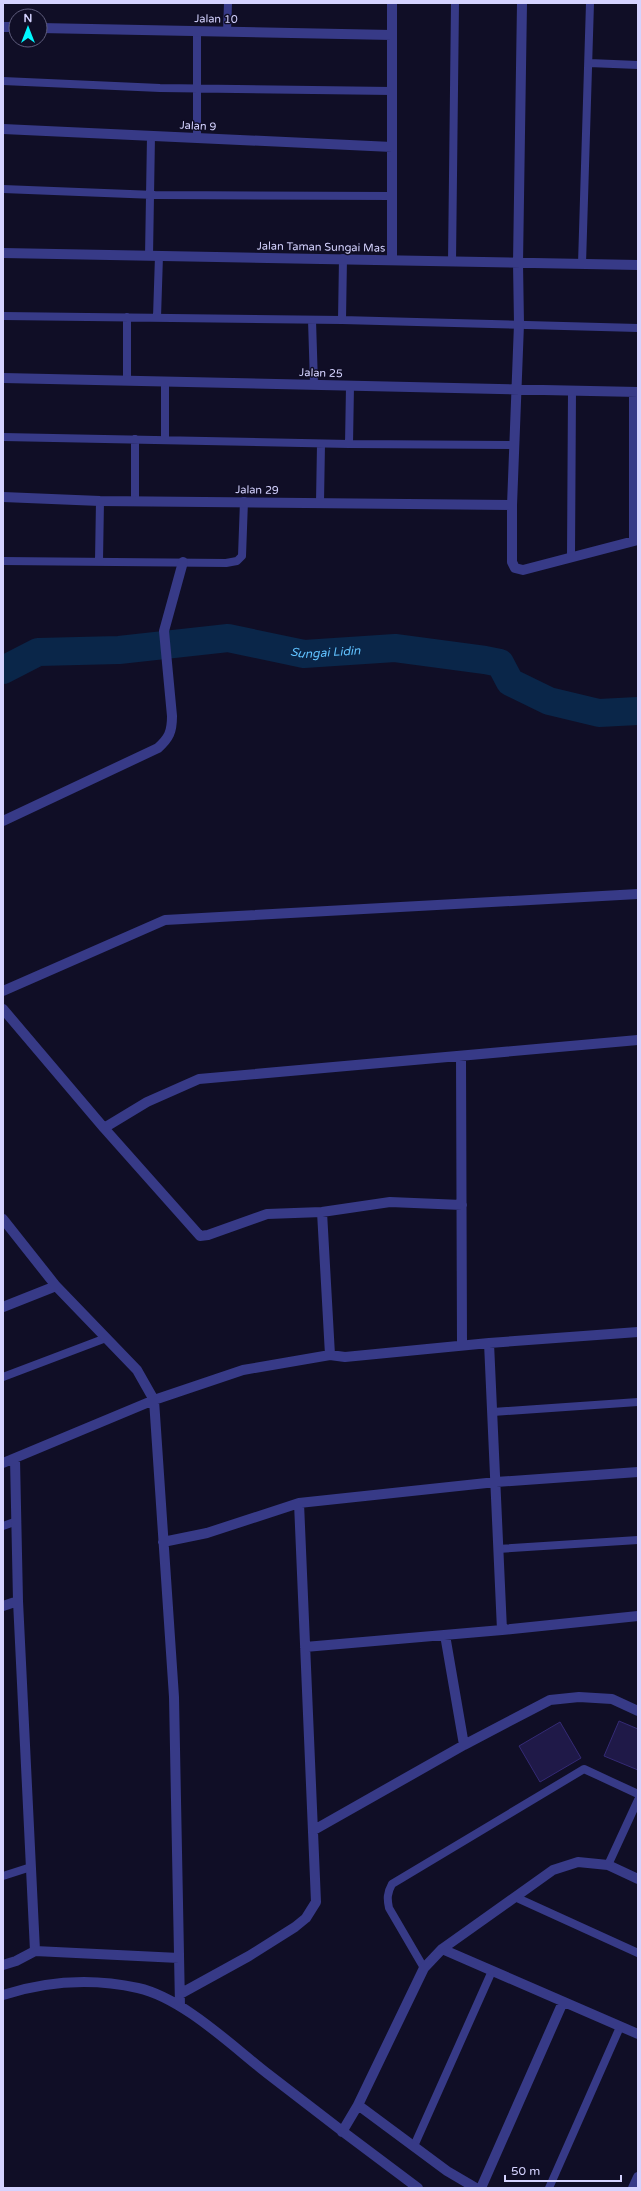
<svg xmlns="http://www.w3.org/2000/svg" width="641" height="2191" viewBox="0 0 641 2191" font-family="'Varela Round',sans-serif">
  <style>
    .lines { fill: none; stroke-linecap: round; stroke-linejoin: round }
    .river { stroke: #0a2649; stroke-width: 28 }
    .building { fill: #1f1948; stroke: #342a75 }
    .lane { stroke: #373a87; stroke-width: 8 }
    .street { stroke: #373a87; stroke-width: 10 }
    .labels { text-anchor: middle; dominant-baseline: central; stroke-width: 3; stroke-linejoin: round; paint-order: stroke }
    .street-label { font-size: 11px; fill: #d5d3ff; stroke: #100e26 }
    .water-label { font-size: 12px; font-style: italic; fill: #61c2ff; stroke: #100e26 }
  </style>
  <rect width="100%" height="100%" fill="#100e26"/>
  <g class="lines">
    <path class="river" id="s1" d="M 3,670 L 38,652 L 119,650 L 228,638 L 304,654 L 395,648 L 485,660 L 500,663 L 510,682 L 549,701 L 599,713 L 638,711"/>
  </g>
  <path class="building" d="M 619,1721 L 638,1729 L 638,1770 L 604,1756 Z
    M 560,1722 L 581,1758 L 540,1782 L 519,1746 Z"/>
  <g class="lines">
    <path class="lane" d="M 227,32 L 228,3
      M 589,63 L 638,65
      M 3,81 L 160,88 L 392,91
      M 197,138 L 197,31
      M 3,189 L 155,195 L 392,196
      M 149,256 L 151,136
      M 452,262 L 455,3
      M 582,264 L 590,3
      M 3,316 L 342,320 L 638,328
      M 127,317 L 127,381
      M 157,317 L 159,256
      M 312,320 L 314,384
      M 342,320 L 343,258
      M 165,382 L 165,440
      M 3,437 L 349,444 L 514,445
      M 349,444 L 350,386
      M 135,501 L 135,439
      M 320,502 L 321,444
      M 571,556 L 572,391
      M 3,561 L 226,563 L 237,561 L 242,556 L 244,501
      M 99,561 L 100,501
      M 3,1377 L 106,1338
      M 493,1412 L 638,1402
      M 3,1526 L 17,1521
      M 498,1549 L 638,1540
      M 608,1865 L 638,1800
      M 3,1876 L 31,1867
      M 515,1897 L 638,1953
      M 424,1968 L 389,1908 C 387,1899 387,1893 392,1884 L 584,1769 L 638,1794
      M 414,2146 L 492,1971
      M 549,2188 L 620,2027"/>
    <path class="street" d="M 522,3 L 518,263 L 519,324 L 512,505 L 512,562 L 515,568 L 523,570 L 638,540
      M 3,27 L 16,27
      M 40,28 L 392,35
      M 3,129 L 392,147
      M 3,253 L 638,265
      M 392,260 L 392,3
      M 3,378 L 638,392
      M 634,392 L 634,541
      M 3,497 L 100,501 L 512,505
      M 3,821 L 158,748 C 169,738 172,732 172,716 L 164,631 L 183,562
      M 3,991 L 165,920 L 638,894
      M 3,1009 L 104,1128 L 200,1236 L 208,1235 L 267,1214 L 322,1212 L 390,1202 L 462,1205
      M 461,1056 L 462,1344
      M 104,1128 L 147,1102 L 199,1079 L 638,1040
      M 322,1212 L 330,1355
      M 3,1219 L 56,1286 L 137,1370 L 154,1400 L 174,1697 L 180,2006
      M 3,1307 L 56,1286
      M 638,1332 L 489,1343 L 502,1630 L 638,1616
      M 3,1463 L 154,1400 L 243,1370 L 330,1355 L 345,1357 L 489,1343
      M 163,1542 L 207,1533 L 299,1503 L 496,1482 L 638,1472
      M 3,1606 L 18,1601
      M 445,1635 L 464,1745
      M 305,1647 L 502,1630
      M 314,1830 L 464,1745 L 550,1700 L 579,1697 L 612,1699 L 638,1711
      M 442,1949 L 638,2034
      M 35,1951 L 179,1958
      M 3,1965 L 16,1961 L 35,1951 L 18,1601 L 15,1459
      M 180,1994 L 249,1956 L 295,1927 L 306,1918 L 316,1902 L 299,1503
      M 3,1995 C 47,1981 92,1978 138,1988 C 183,1998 232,2046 268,2074 C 318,2113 368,2151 418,2188
      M 342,2132 L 358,2105
      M 476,2188 L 447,2171 L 358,2105 L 424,1968 L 442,1949 L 553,1870 L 578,1862 L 608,1865 L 638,1879
      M 481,2188 L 563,2002
      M 633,2188 L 638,2177"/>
  </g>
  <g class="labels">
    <g class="street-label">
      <text transform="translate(216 19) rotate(1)">Jalan 10</text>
      <text transform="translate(198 126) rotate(3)">Jalan 9</text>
      <text transform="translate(321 247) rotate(1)">Jalan Taman Sungai Mas</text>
      <text transform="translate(321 373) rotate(2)">Jalan 25</text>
      <text transform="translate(257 490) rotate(1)">Jalan 29</text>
    </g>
    <g class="water-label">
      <text stroke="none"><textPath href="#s1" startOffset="329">Sungai Lidin</textPath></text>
    </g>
  </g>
  <rect width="641" height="2191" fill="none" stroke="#d5d3ff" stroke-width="8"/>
  <g transform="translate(28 28)"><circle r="19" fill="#100e26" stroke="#5f5d7d"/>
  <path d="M0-3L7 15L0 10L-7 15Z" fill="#00f8fe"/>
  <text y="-6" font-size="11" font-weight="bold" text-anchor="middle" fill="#d5d3ff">N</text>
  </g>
  <path d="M505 2175v6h116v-6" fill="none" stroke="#d5d3ff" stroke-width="2"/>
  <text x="511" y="2175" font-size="12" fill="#d5d3ff" stroke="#100e26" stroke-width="3" paint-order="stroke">50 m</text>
</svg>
